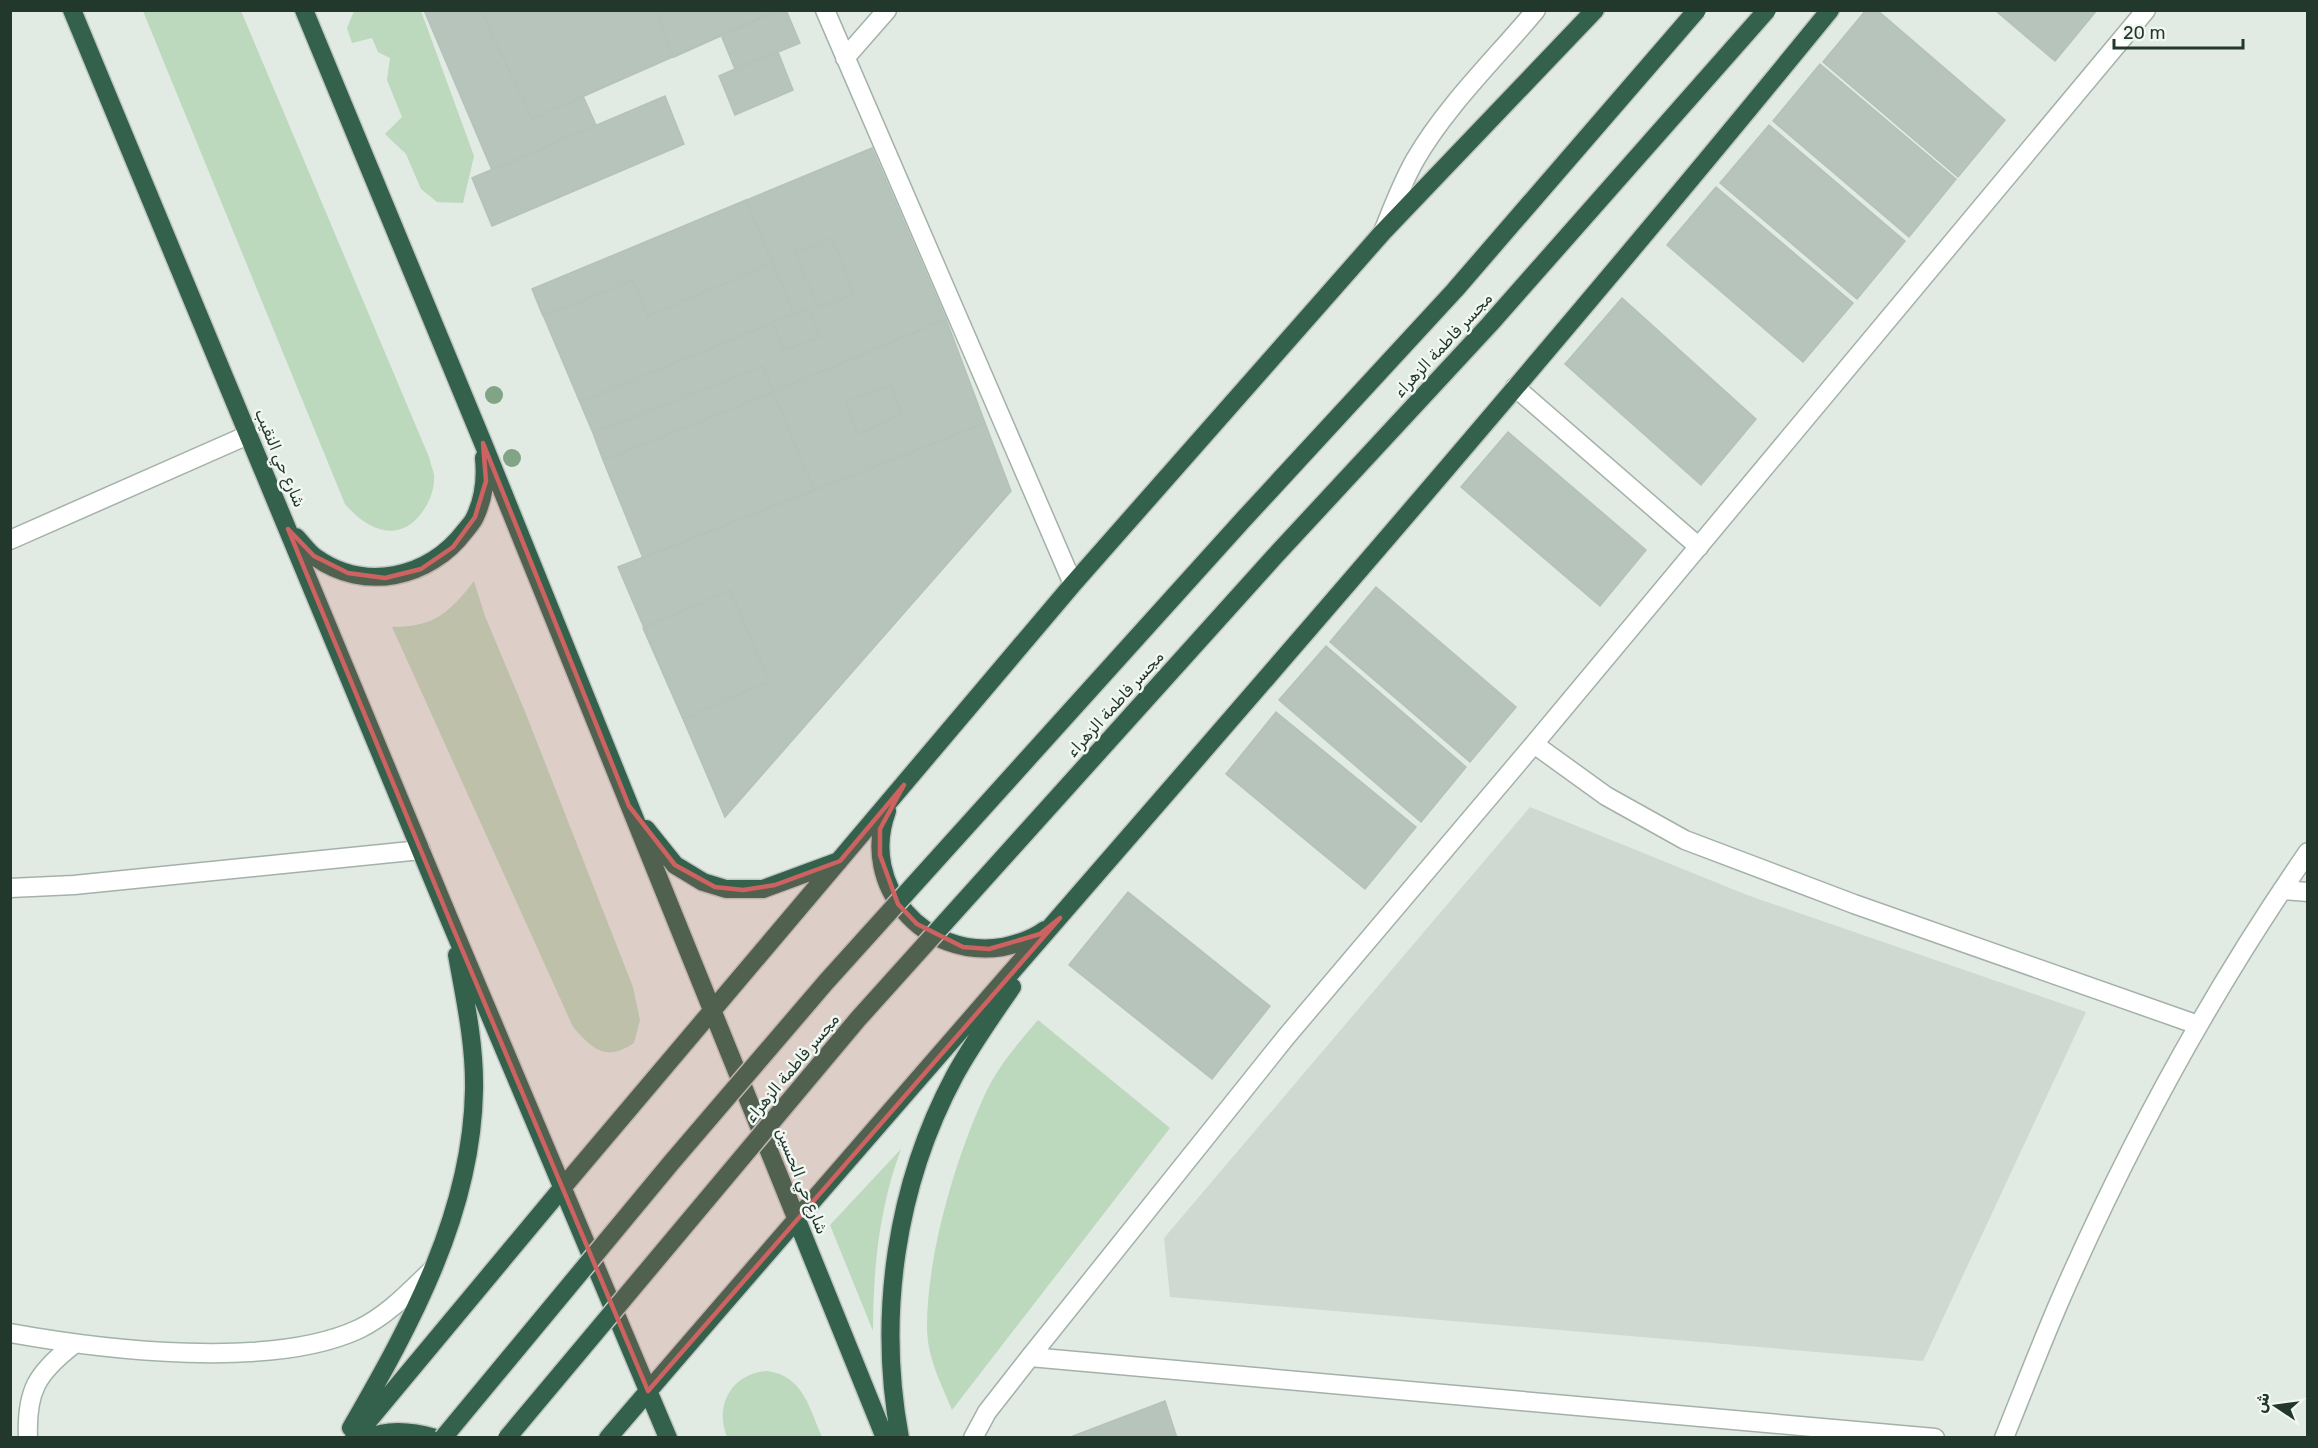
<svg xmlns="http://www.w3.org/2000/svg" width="2318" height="1448" viewBox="0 0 2318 1448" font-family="Rubik,Cairo,sans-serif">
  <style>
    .built { fill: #cfd9d2 }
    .green { fill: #bcd8bd }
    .building { fill: #b6c4bc; stroke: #b4c2b9; stroke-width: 1.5 }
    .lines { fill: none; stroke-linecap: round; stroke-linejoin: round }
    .lane-casing { stroke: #a4b1a9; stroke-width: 21 }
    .street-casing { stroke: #a4b1a9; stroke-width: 21 }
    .secondary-casing { stroke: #a1b4a9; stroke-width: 21 }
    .highway-casing { stroke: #c1c7c4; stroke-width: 21 }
    .lane { stroke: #fff; stroke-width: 18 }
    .street { stroke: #fff; stroke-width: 18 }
    .secondary { stroke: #fff; stroke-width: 18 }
    .highway { stroke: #33614c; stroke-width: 18 }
    .highway-bridge-casing { stroke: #c1c7c4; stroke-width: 21; stroke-linecap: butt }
    .highway-bridge { stroke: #33614c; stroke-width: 18 }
    .tree { fill: #81a486 }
    .marked { fill: #ce6261; fill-opacity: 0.2; stroke: #ce6261; stroke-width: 4.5; stroke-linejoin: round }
    .labels { text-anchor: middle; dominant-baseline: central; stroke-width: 5; stroke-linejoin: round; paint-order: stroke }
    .street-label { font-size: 16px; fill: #23382d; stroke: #f1f7f2 }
  </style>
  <rect width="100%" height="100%" fill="#e1eae3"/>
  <path class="built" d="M 1530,807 L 1747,895 L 2086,1012 L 1923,1361 L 1170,1297 L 1164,1238 Z"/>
  <path class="green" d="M 143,11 L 241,11 L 429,457 C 430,463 433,469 434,475 C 435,488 430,501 423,511 C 399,545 367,530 345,504 Z
    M 354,11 L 421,11 L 474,156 L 463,203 L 437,202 L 421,189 L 406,154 L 385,134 L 402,117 L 387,80 L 390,58 L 378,52 L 372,38 L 352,43 L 347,28 Z
    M 474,581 L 485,616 L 526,714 L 633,987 L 640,1020 L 634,1043 C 606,1062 593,1050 573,1027 L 392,627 C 434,627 449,613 474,581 Z
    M 1038,1020 L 1170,1128 L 952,1410 C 941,1383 927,1357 927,1327 C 927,1254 956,1156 987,1090 C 1000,1064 1019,1042 1038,1020 Z
    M 901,1149 C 879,1208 873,1269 873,1331 L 830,1225 Z
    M 768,1371 C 804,1377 809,1408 822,1437 L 727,1437 C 714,1405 732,1373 768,1371 Z"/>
  <path class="building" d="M 424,10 L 779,10 L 583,96 L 596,125 L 492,170 Z
    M 481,10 L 779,10 L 532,119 Z
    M 655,10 L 779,10 L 674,57 Z
    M 779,10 L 786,10 L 800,43 L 778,52 L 793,90 L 735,115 L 719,76 L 735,69 L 721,35 Z
    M 779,10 L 786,10 L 800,43 L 735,69 L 721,35 Z
    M 1866,10 L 1877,10 L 2005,120 L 1958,177 L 1823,62 Z
    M 1995,10 L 2097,10 L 2055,61 Z
    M 1820,64 L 1956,179 L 1909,237 L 1773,121 Z
    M 665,96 L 684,144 L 492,226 L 472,178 Z
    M 1769,125 L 1905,241 L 1857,299 L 1720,183 Z
    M 872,148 L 946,319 L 773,392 L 763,366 L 593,433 L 532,289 Z
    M 1716,187 L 1853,303 L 1803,362 L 1667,245 Z
    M 746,200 L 794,314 L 580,402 L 532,289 Z
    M 746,200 L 773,263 L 648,316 L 633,280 L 543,316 L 532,289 Z
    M 832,238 L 854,294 L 818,308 L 796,253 Z
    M 1622,298 L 1756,419 L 1701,485 L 1565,364 Z
    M 809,309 L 820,337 L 783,351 L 773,322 Z
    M 946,319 L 985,423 L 643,558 L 603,460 L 773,392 Z
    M 763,366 L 773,392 L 603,460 L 593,433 Z
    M 890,385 L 902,414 L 858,434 L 846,402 Z
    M 773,392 L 814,490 L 643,558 L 603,460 Z
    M 985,423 L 1011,491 L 725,817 L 618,567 Z
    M 1508,432 L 1646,550 L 1600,606 L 1461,487 Z
    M 1376,587 L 1516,707 L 1470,762 L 1330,642 Z
    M 730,590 L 769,681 L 683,719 L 643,628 Z
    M 1326,646 L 1466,767 L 1421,822 L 1279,700 Z
    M 1276,712 L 1416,827 L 1365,889 L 1226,774 Z
    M 1128,892 L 1270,1006 L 1212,1079 L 1069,965 Z
    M 1165,1401 L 1177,1438 L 1068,1438 Z"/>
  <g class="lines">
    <defs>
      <path id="lane" d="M 10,540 L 248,435"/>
      <path id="street" d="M 825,10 L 1073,584
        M 845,58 L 887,10
        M 1383,232 C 1393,207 1402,183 1415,160 C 1446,106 1496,58 1536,10
        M 1515,387 L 1699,547
        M 1534,744 L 1606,796 L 1685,840 L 1854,904 L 2198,1025
        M 10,888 L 74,885 L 421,850
        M 2282,890 L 2308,892
        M 1030,1357 L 1935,1438
        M 973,1438 L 987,1412 L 1030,1357 L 1286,1037 L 1534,744 L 2146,10
        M 2004,1438 C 2023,1391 2041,1344 2061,1298 C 2129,1143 2211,992 2308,852"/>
      <path id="secondary" d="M 10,1333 C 104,1350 271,1370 359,1329 C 388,1315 410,1291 433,1269
        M 28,1438 C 26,1391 37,1373 73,1345"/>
      <path id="highway" d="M 72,10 L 450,921 L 668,1438
        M 304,10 L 483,443 L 885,1438
        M 296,537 C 302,543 308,552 315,557 C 364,592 429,579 465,531 C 468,527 473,522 475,517 C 484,498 486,478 484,458
        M 887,811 C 859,886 925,960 1003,947 C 1017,944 1033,939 1045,930
        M 646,829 L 675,865 L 703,882 L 726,889 L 763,889 L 839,861
        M 351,1428 C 411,1324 472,1213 474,1090 C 475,1045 465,999 457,955
        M 354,1438 L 563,1187 L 1073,584 L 1383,232 L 1595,10
        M 369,1438 C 390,1428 414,1432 435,1438
        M 608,1438 C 1016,962 1434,496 1830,10
        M 900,1438 C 877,1315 896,1185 955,1075 C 972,1044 992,1016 1012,987"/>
    </defs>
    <use href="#lane" class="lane-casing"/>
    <use href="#street" class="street-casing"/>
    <use href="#secondary" class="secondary-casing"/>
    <use href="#highway" class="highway-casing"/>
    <use href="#lane" class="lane"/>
    <use href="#street" class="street"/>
    <use href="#secondary" class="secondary"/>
    <use href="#highway" class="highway"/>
    <defs>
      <path id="highway-bridge" d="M 443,1438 L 671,1163 L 826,982 L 1242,521 L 1455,290 L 1697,10
        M 507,1438 L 858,1019 L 1274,557 L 1490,324 L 1767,10"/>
    </defs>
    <use href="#highway-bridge" class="highway-bridge-casing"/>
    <use href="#highway-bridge" class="highway-bridge"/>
  </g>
  <g class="tree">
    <circle cx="494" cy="395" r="9"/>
    <circle cx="512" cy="458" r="9"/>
  </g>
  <path class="marked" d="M 483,443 L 629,806 L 675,865 L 715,887 L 743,890 L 775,885 L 840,861 L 904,785 L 880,829 L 880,855 L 898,904 L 917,924 L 963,947 L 989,949 L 1040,934 L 1060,918 L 648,1391 L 450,921 L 288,529 L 314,556 L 348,573 L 385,578 L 421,569 L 453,547 L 475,517 L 486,481 Z"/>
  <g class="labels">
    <g class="street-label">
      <text transform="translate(1443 345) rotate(-47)">مجسر فاطمة الزهراء</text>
      <text transform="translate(280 458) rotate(67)">شارع حي النقيب</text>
      <text transform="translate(1115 704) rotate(-48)">مجسر فاطمة الزهراء</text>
      <text transform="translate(792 1068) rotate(-50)">مجسر فاطمة الزهراء</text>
      <text transform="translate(802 1181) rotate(68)">شارع حي الحسين</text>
    </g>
  </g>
  <rect width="2318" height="1448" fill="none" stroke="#23382d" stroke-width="24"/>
  <g transform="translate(2276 1406) rotate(283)" stroke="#f1f7f2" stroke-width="4.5" paint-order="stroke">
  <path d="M0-4.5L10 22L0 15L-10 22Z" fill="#23382d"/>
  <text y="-9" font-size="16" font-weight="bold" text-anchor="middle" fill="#23382d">ش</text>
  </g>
  <path d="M2114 39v9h129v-9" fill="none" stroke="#23382d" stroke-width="3"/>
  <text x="2123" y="39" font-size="18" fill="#23382d" stroke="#f1f7f2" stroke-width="4.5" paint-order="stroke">20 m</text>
</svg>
